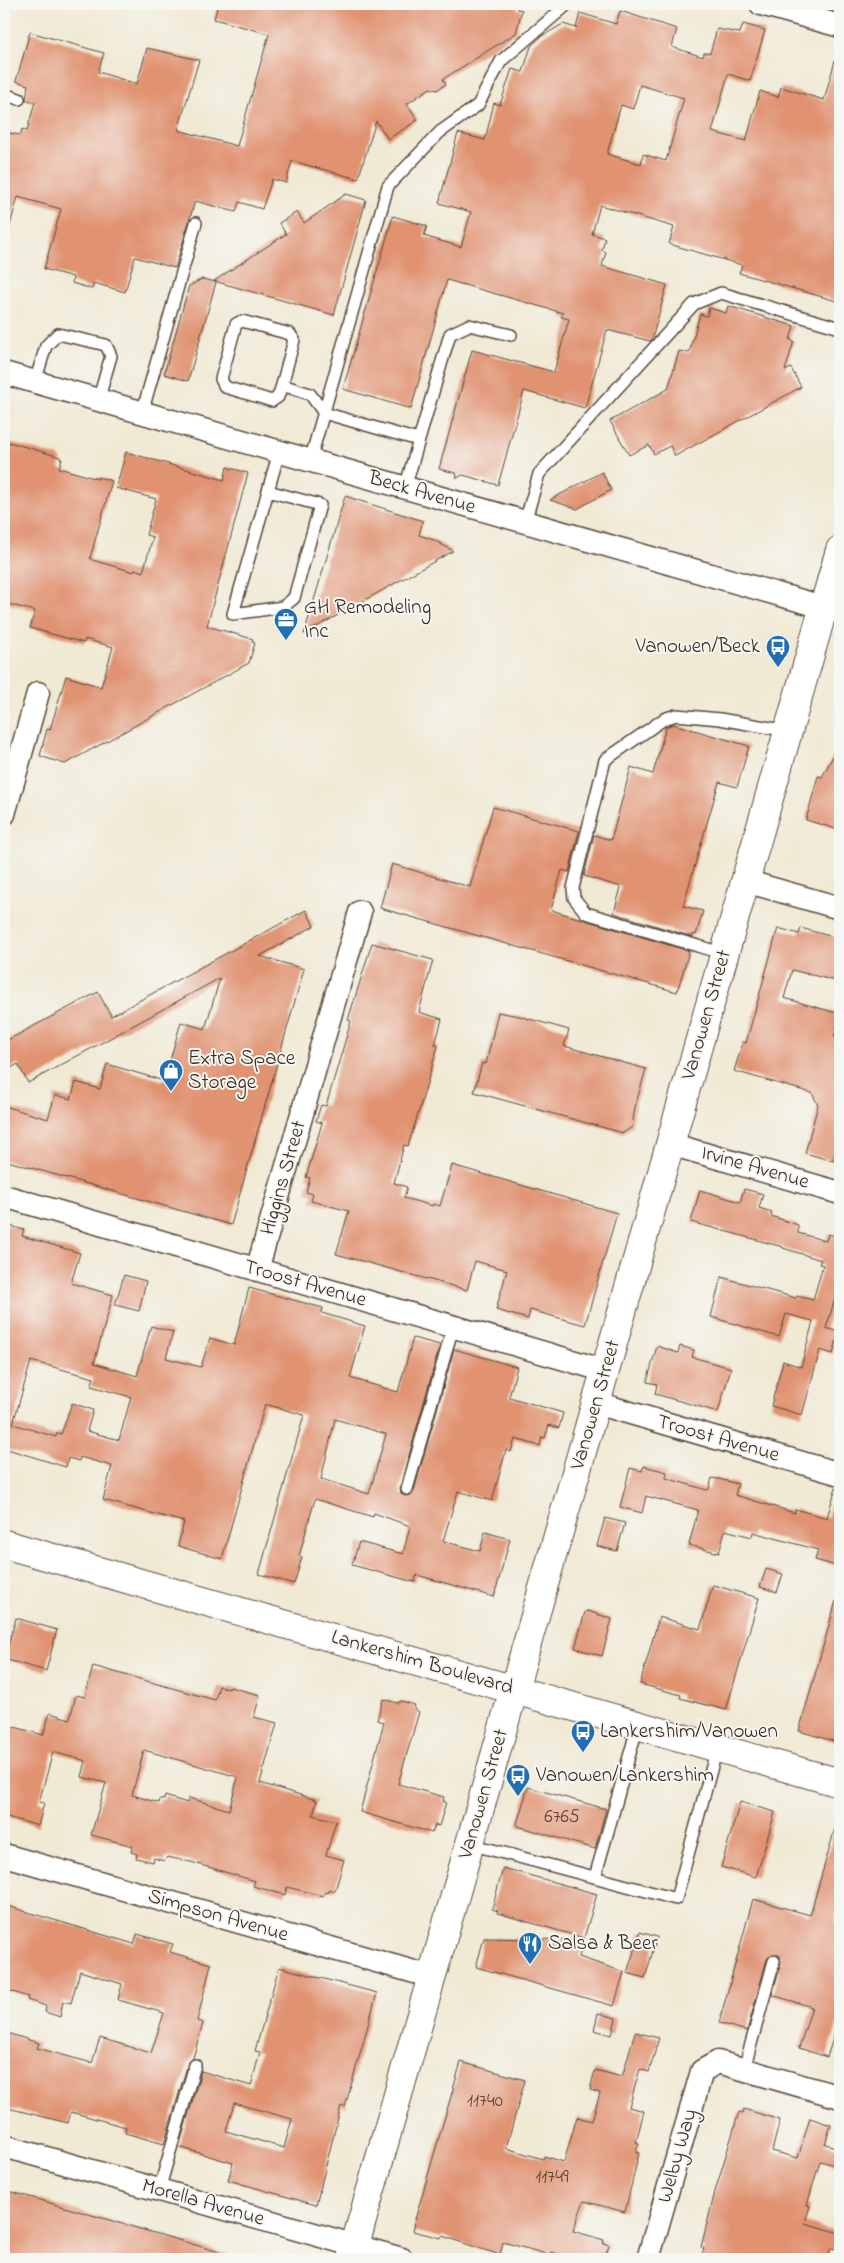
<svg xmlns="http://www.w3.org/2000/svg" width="844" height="2263" viewBox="0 0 844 2263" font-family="'Indie Flower',sans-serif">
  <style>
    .building { fill: #e09271; fill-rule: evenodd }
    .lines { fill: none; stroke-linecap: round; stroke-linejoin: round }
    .service-casing { stroke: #564739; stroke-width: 14 }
    .minor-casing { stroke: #564739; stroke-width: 25 }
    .secondary-casing { stroke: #564739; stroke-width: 30 }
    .primary-casing { stroke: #564739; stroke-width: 30 }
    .service { stroke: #fff; stroke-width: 11 }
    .minor { stroke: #fff; stroke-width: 22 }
    .secondary { stroke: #fff; stroke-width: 28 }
    .primary { stroke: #fff; stroke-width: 28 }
    .labels { text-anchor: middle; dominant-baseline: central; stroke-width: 4; stroke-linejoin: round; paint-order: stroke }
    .number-label { font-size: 19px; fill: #644433 }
    .street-label { font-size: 21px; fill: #3b2a1e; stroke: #f6f6f2 }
    .poi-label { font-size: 21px; fill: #3b2a1e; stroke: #f6f6f2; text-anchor: start }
  </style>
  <rect width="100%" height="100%" fill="#f6f6f2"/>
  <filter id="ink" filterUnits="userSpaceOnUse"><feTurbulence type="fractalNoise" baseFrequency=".02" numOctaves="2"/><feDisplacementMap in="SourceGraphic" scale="10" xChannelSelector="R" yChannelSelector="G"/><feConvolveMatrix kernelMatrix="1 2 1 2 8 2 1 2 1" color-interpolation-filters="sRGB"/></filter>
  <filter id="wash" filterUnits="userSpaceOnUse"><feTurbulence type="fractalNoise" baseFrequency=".0096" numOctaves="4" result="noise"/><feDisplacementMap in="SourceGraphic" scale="20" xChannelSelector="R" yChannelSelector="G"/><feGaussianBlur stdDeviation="1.12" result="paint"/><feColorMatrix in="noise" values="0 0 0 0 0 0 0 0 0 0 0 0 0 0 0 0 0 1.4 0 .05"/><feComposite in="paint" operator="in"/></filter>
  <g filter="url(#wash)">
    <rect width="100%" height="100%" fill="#f0e9d4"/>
    <g id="blocks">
      <path class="building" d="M 218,4 L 519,4 L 517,9 L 522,10 L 516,33 L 443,79 L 446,84 L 437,90 L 430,88 L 407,104 L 418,120 L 388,139 L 376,121 L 358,179 L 292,161 L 286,183 L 272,179 L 262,209 L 239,202 L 236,212 L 195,201 L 175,268 L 135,257 L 125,292 L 94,283 L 92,289 L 72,283 L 73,277 L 44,269 L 61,209 L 18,197 L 8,232 L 4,232 L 4,132 L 20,135 L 22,129 L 27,131 L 35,102 L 26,100 L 28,85 L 16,81 L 30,32 L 104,53 L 98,72 L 137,84 L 147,48 L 199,60 L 178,130 L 237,146 L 269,34 L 214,19 Z
        M 620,11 L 677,29 L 672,47 L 703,57 L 704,53 L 710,53 L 717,29 L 740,33 L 743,24 L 765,30 L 750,81 L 728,74 L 712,132 L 746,141 L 760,91 L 778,97 L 781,87 L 824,100 L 836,57 L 840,58 L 840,302 L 739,273 L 742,265 L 669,244 L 674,227 L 600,205 L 592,234 L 605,238 L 602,250 L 606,252 L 602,266 L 667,285 L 652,339 L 650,341 L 607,330 L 585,408 L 524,391 L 498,485 L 463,475 L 457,478 L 456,473 L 439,469 L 472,350 L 554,372 L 569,319 L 561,317 L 563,313 L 447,280 L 411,409 L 343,389 L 393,216 L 427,226 L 424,236 L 461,247 L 471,212 L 439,203 L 458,133 L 485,140 L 494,103 L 500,105 L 512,69 L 523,72 L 531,46 L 542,36 L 563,24 L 576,28 L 580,13 L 616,24 ZM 640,85 L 684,98 L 666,161 L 643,154 L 641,164 L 607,154 L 621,105 L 633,109 Z
        M 346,194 L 366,200 L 334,315 L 214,281 L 286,234 L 279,223 L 297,212 L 304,223 Z
        M 202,279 L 216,282 L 188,381 L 164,374 L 189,286 Z
        M 728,306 L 794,326 L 790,340 L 794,341 L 785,371 L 791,368 L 801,387 L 675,456 L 670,446 L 654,454 L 649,445 L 629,455 L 610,421 L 668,389 L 679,351 L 689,353 L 700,314 L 707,316 L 709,308 L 726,313 Z
        M 9,442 L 60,457 L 60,459 L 62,459 L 59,468 L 98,479 L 98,477 L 112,481 L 90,558 L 92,560 L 134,572 L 135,569 L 143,572 L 153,537 L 146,535 L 156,499 L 116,488 L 126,452 L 224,480 L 227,467 L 248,473 L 207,626 L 253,639 L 252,642 L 255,643 L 249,663 L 65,764 L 40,756 L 47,729 L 50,730 L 66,676 L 101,687 L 113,647 L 85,639 L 84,643 L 30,628 L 35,611 L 4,603 L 4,443 L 9,444 Z
        M 602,472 L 611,490 L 577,509 L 550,500 Z
        M 345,496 L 423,521 L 419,535 L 434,540 L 453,551 L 304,634 Z
        M 673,724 L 749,746 L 737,787 L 719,782 L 683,906 L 703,911 L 696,935 L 693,934 L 693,937 L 614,913 L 621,887 L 584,876 L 594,835 L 611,840 L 631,767 L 653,774 L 666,727 Z
        M 840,743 L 840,830 L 806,820 L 818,776 L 822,777 Z
        M 493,807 L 579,831 L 569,872 L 562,870 L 551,910 L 689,951 L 677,992 L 380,908 L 392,864 L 470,887 Z
        M 306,910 L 314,926 L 260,956 L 304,969 L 231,1225 L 4,1160 L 4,1106 L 48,1119 L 55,1095 L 71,1099 L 76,1082 L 100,1089 L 107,1064 L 164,1081 L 181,1022 L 205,1029 L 220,978 L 28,1083 L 18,1064 L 4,1072 L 4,1042 L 98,992 L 111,1016 Z
        M 778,928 L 799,934 L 801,928 L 840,939 L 840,982 L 792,970 L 784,998 L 840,1014 L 834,1036 L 840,1037 L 840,1137 L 833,1161 L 805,1153 L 818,1105 L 812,1093 L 734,1071 L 743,1042 L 746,1043 Z
        M 372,943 L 433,960 L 419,1012 L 442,1019 L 435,1045 L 438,1046 L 415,1124 L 408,1146 L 404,1145 L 394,1183 L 407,1187 L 404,1198 L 433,1206 L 433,1204 L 440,1206 L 452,1165 L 617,1213 L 585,1325 L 530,1310 L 528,1319 L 496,1310 L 507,1270 L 475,1261 L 467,1290 L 336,1254 L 349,1211 L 311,1201 L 313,1194 L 306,1192 L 310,1178 L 306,1177 L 322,1123 L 316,1121 L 321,1105 L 326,1106 L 351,1021 L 348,1020 Z
        M 498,1012 L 519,1016 L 569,1030 L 564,1046 L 646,1069 L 635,1107 L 632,1127 L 623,1133 L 474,1092 L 482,1063 L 486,1064 Z
        M 744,1189 L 763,1194 L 759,1208 L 772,1212 L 771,1216 L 798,1225 L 798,1233 L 826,1241 L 828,1234 L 840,1237 L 840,1300 L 835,1299 L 826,1328 L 839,1332 L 833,1354 L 820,1350 L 802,1415 L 771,1406 L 783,1361 L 801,1367 L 813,1321 L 786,1314 L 779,1337 L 711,1317 L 721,1277 L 796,1298 L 797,1296 L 813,1300 L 823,1265 L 819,1264 L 821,1260 L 783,1248 L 783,1247 L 691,1222 L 700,1190 L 740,1202 Z
        M 4,1224 L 24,1230 L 22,1236 L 80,1253 L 71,1283 L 113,1295 L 94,1363 L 137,1376 L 151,1326 L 173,1332 L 166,1358 L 201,1367 L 210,1338 L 234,1345 L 249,1288 L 323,1308 L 322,1313 L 365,1326 L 350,1378 L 398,1392 L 413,1338 L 440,1345 L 400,1487 L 401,1494 L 405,1496 L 412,1495 L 414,1491 L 454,1349 L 517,1367 L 509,1397 L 563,1413 L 559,1428 L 549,1425 L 545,1438 L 542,1437 L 540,1446 L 515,1439 L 511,1452 L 506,1450 L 492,1501 L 458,1491 L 443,1541 L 480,1551 L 485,1532 L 510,1539 L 494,1597 L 417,1575 L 414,1582 L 352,1565 L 359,1542 L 403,1554 L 410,1526 L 374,1513 L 373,1517 L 315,1499 L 299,1556 L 302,1557 L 294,1584 L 259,1574 L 304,1415 L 265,1404 L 222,1559 L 178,1546 L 184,1522 L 103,1500 L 112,1466 L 80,1457 L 79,1461 L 68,1458 L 66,1467 L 4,1448 L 4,1377 L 9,1357 L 4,1356 ZM 31,1361 L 94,1378 L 91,1386 L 131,1397 L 119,1440 L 87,1431 L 93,1410 L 72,1403 L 61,1434 L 57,1433 L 56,1437 L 13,1424 ZM 335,1419 L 386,1434 L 369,1494 L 321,1479 Z
        M 124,1275 L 146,1281 L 139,1311 L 115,1305 Z
        M 657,1346 L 678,1353 L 680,1346 L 694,1350 L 692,1357 L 731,1368 L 718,1412 L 655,1394 L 657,1384 L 647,1382 Z
        M 644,1466 L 667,1472 L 666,1478 L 707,1490 L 709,1489 L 712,1478 L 719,1479 L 738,1484 L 735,1495 L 795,1513 L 795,1509 L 827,1518 L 836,1487 L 840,1487 L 840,1567 L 815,1560 L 818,1550 L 753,1532 L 752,1537 L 725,1530 L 719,1553 L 689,1545 L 698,1510 L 646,1496 L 642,1513 L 620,1507 L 630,1468 L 642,1471 Z
        M 605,1518 L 625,1523 L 617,1551 L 597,1546 Z
        M 766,1569 L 783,1574 L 777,1592 L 760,1587 Z
        M 713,1585 L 759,1598 L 726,1710 L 680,1698 L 681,1695 L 640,1684 L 659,1617 L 700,1629 Z
        M 836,1601 L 840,1602 L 840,1743 L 799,1731 Z
        M 588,1611 L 612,1619 L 602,1656 L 575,1648 L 585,1612 Z
        M 16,1618 L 57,1630 L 46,1671 L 4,1659 Z
        M 93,1666 L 215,1700 L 219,1686 L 229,1689 L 230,1687 L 260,1695 L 254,1717 L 277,1723 L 260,1783 L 317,1800 L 313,1815 L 336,1821 L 326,1855 L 344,1860 L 335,1891 L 329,1889 L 328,1893 L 325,1892 L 323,1896 L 287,1887 L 285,1895 L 253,1886 L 255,1881 L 191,1862 L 167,1857 L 164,1861 L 154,1858 L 153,1862 L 136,1858 L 137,1854 L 131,1852 L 133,1846 L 91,1835 L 106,1783 L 82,1777 L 86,1761 L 53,1752 L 39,1802 L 44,1803 L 38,1826 L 4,1816 L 4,1724 L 43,1735 L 50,1713 L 70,1719 L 76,1695 L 85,1697 ZM 144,1750 L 238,1777 L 229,1810 L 189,1798 L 187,1803 L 165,1796 L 164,1800 L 160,1799 L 159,1803 L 132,1795 Z
        M 383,1699 L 397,1703 L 401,1701 L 415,1705 L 414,1708 L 419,1712 L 398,1784 L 444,1797 L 443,1801 L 446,1802 L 439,1826 L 435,1825 L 432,1833 L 360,1812 L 384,1722 L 377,1720 Z
        M 528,1787 L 606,1809 L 595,1849 L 518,1826 L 517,1824 Z
        M 740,1802 L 775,1812 L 756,1877 L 721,1867 Z
        M 836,1825 L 840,1826 L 840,1902 L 835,1922 L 840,1924 L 840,2017 L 827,2057 L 799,2048 L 812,2007 L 772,1995 L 781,1963 L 780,1956 L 776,1954 L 772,1954 L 767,1959 L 747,2031 L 719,2023 L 753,1899 L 810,1915 Z
        M 503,1868 L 597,1894 L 584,1938 L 497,1913 L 498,1911 L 492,1909 Z
        M 4,1905 L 134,1944 L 137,1934 L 173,1944 L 170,1952 L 211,1964 L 197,2021 L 203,2023 L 193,2058 L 188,2063 L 164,2144 L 125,2133 L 126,2127 L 71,2112 L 68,2123 L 4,2107 L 4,2032 L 39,2043 L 37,2048 L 92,2063 L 100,2038 L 151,2053 L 164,2013 L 118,2000 L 122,1984 L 80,1971 L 71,2003 L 63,2001 L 60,2017 L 45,2012 L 46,2006 L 27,2000 L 28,1997 L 4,1989 Z
        M 640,1932 L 657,1937 L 645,1978 L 627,1973 Z
        M 484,1938 L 584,1940 L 579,1957 L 624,1972 L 614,2006 L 476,1967 Z
        M 279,1967 L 377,1993 L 345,2107 L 341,2106 L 316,2205 L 228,2180 L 233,2163 L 179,2147 L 201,2071 L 251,2086 L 260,2052 L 255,2051 ZM 234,2103 L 292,2119 L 284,2148 L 226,2131 Z
        M 598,2013 L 616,2018 L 612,2035 L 594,2030 Z
        M 635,2032 L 659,2038 L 649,2072 L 640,2069 L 629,2107 L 644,2111 L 636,2142 L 639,2143 L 636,2152 L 639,2153 L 625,2212 L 584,2201 L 573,2231 L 604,2240 L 603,2243 L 609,2245 L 604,2259 L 576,2259 L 551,2252 L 550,2255 L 503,2242 L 500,2255 L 442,2236 L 441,2238 L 413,2231 L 415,2224 L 414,2223 L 461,2062 L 525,2080 L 506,2148 L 543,2159 L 544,2156 L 564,2162 L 577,2117 L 592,2121 L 600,2093 L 590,2090 L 595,2070 L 622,2077 Z
        M 744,2109 L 780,2120 L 772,2151 L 798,2158 L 810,2118 L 831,2125 L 825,2144 L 840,2148 L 835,2165 L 820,2161 L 807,2205 L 810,2206 L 805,2223 L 840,2233 L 840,2250 L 831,2248 L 827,2259 L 701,2259 L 704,2248 L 701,2247 L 716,2188 L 739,2112 L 743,2113 Z
        M 9,2191 L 230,2255 L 230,2259 L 4,2259 L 4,2208 Z"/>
    </g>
  </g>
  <g filter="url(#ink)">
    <use href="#blocks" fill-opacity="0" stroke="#564739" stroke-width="1"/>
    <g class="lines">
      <defs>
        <path id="service" d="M 4,94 L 19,99
          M 35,382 L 46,346 L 58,334 L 106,345 L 111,356 L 98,401
          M 282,385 L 278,397 L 272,401 L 225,387 L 221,379 L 236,324 L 242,321 L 290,334 L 294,340 L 282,385 L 310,394 L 324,413 L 418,440
          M 142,413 L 196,223
          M 310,461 L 388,186 L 440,132 L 478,105 L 501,61 L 568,4
          M 405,488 L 450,334 L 469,325 L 511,335
          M 268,491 L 320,505 L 294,598 L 283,607 L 233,614 L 279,452
          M 525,522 L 539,474 L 694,304 L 721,293 L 840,328
          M 725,954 L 586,913 L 574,898 L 573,888 L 605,760 L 664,719 L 676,715 L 720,719 L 788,731
          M 407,1489 L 453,1327
          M 470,1844 L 676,1899 L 717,1748
          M 595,1877 L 638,1725
          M 744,2069 L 774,1961
          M 159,2190 L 195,2065"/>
        <path id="minor" d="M 761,4 L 840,26
          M 4,373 L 840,612
          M 4,814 L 38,693
          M 745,881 L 840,908
          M 670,1144 L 840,1193
          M 4,1196 L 606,1371
          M 257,1270 L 360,912
          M 596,1403 L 840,1474
          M 4,1855 L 432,1977
          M 4,2146 L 402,2259
          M 648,2259 L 702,2071 L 718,2062 L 840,2097"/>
        <path id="secondary" d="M 351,2259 L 840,550"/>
        <path id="primary" d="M 4,1544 L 840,1783"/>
      </defs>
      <use href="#service" class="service-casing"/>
      <use href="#minor" class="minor-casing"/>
      <use href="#secondary" class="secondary-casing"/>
      <use href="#primary" class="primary-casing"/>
      <use href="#service" class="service"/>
      <use href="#minor" class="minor"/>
      <use href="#secondary" class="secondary"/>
      <use href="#primary" class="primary"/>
    </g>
  </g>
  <defs>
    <symbol id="office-pin" viewBox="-11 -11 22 30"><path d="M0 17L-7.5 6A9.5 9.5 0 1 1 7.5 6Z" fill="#1f6fb2" stroke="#f6f6f2"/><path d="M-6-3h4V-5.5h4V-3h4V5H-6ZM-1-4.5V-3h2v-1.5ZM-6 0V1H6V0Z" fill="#fff"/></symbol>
    <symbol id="bus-pin" viewBox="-11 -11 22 30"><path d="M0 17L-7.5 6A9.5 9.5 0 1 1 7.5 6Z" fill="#1f6fb2" stroke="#f6f6f2"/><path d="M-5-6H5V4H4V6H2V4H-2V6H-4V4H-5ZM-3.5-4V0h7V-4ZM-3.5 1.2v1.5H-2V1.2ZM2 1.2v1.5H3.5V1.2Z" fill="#fff"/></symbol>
    <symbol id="shop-pin" viewBox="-11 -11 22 30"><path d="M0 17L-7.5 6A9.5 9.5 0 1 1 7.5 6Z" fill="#1f6fb2" stroke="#f6f6f2"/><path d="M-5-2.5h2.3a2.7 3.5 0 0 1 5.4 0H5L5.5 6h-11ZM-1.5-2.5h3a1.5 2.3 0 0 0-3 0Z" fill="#fff"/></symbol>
    <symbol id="restaurant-pin" viewBox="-11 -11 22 30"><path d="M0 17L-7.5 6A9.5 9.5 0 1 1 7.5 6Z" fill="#1f6fb2" stroke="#f6f6f2"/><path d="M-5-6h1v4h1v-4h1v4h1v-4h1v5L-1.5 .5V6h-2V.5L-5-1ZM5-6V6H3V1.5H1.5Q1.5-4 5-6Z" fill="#fff"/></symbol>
  </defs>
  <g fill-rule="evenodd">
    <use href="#office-pin" x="272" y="606" width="28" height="38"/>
    <use href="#bus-pin" x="764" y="633" width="28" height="38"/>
    <use href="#shop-pin" x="157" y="1057" width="28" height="38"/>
    <use href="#bus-pin" x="569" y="1718" width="28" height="38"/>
    <use href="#bus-pin" x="504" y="1762" width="28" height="38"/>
    <use href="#restaurant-pin" x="516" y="1930" width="28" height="38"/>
  </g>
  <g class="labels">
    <g class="number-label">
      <text x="562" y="1817">6765</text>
      <text x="485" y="2101">11740</text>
      <text x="552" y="2177">11749</text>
    </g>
    <g class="street-label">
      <text transform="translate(422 493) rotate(16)">Beck Avenue</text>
      <text transform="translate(707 1015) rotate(-74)">Vanowen Street</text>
      <text transform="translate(755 1168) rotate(16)">Irvine Avenue</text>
      <text transform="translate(284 1178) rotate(-74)">Higgins Street</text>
      <text transform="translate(305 1284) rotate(16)">Troost Avenue</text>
      <text transform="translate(596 1405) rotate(-74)">Vanowen Street</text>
      <text transform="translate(718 1439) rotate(16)">Troost Avenue</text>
      <text transform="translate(422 1663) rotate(16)">Lankershim Boulevard</text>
      <text transform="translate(484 1794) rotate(-74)">Vanowen Street</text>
      <text transform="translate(218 1916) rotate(16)">Simpson Avenue</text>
      <text transform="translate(678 2156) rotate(-74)">Welby Way</text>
      <text transform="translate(203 2203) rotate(16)">Morella Avenue</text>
    </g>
    <g class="poi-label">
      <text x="304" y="608">GH Remodeling<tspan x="304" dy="24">Inc</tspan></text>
      <text x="760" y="647" text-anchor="end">Vanowen/Beck</text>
      <text x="188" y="1059">Extra Space<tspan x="188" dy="24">Storage</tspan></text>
      <text x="600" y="1732">Lankershim/Vanowen</text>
      <text x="536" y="1776">Vanowen/Lankershim</text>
      <text x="548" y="1944">Salsa &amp; Beer</text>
    </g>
  </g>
  <rect width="844" height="2263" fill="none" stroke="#f6f6f2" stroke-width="20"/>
</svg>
